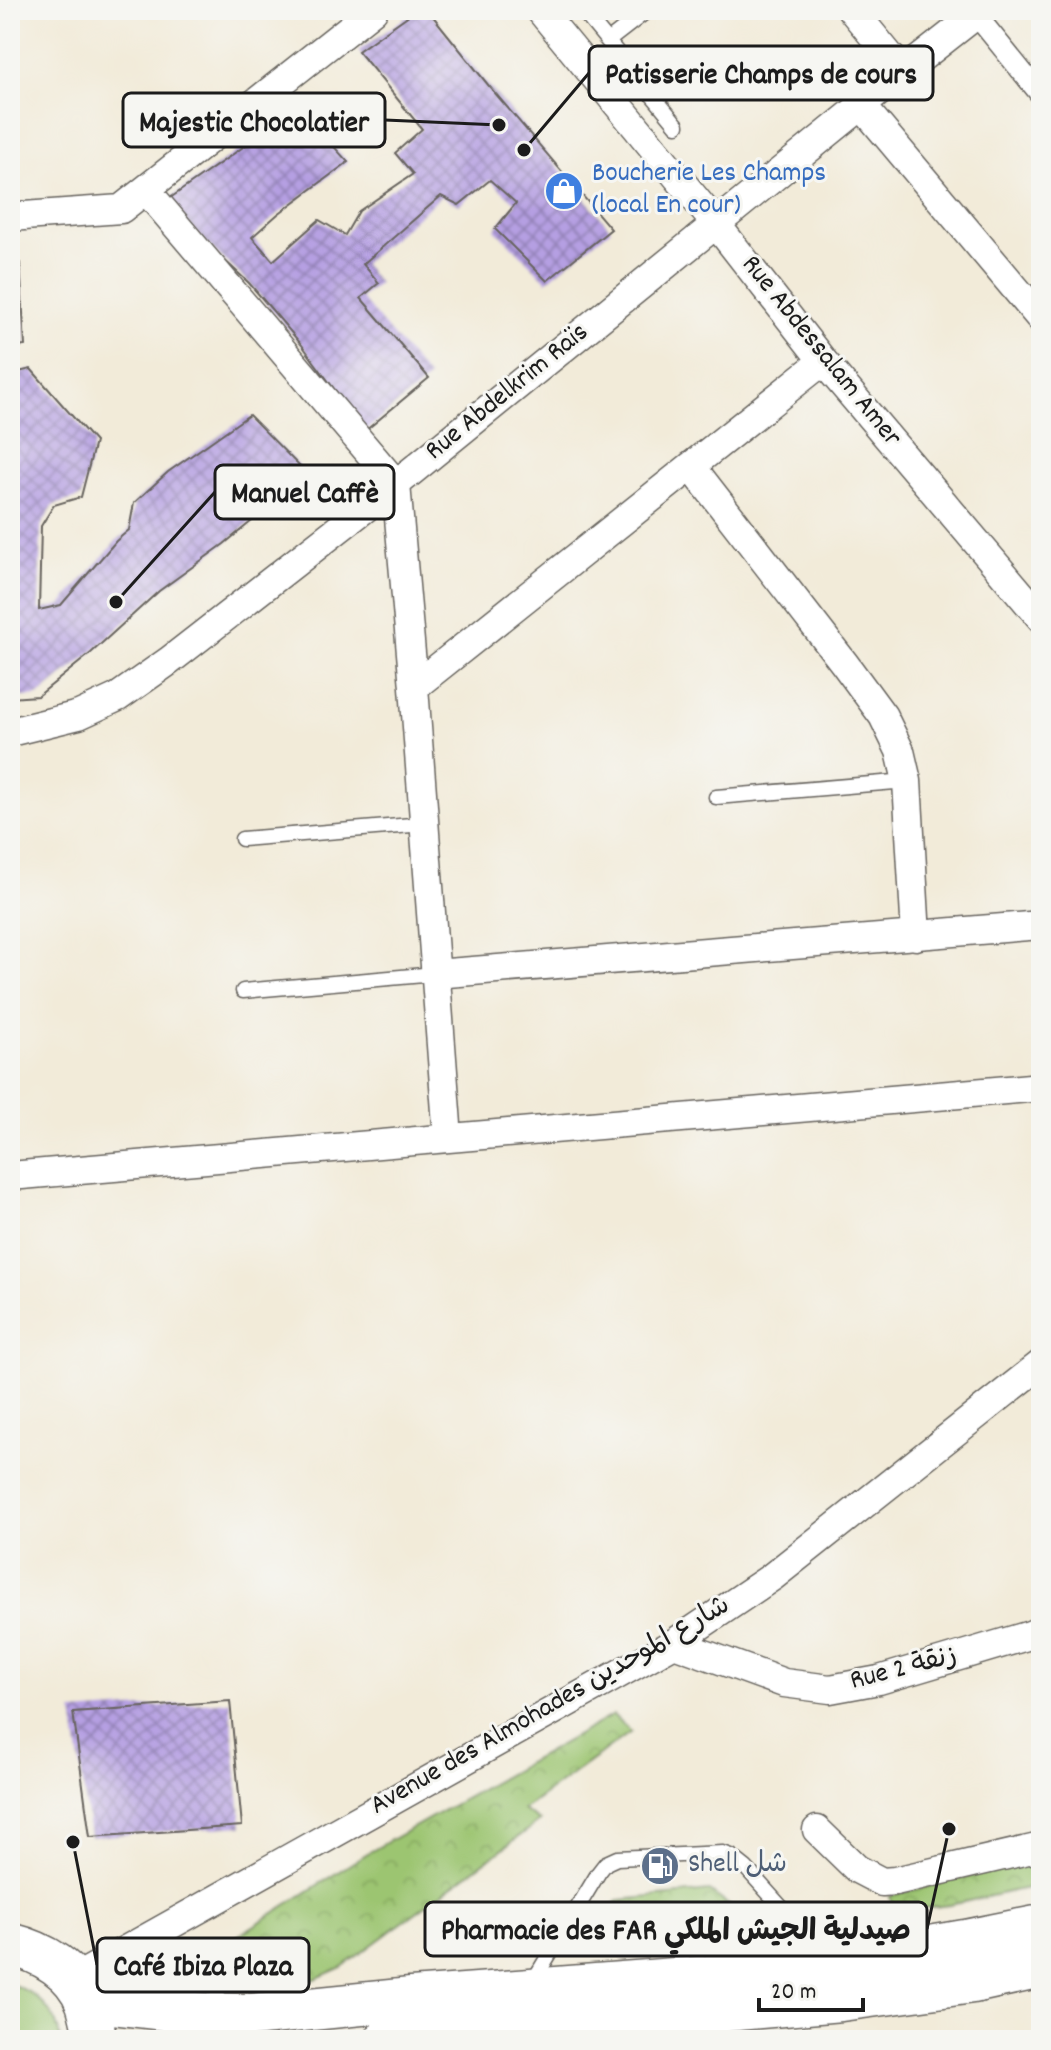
<svg xmlns="http://www.w3.org/2000/svg" width="1051" height="2050" viewBox="0 0 1051 2050" font-family="Dekko,'Playpen Sans Arabic',sans-serif">
  <style>
    .park { fill: url(#park-crowns); stroke: #5c7046; stroke-width: 2 }
    .garden { fill: #9cc571; stroke: #5c7046; stroke-width: 2 }
    .building { fill: url(#building-cross-hatch) }
    .lines { fill: none; stroke-linecap: round; stroke-linejoin: round }
    .service-casing { stroke: #67645e; stroke-width: 17 }
    .pedestrian-casing { stroke: #67645e; stroke-width: 23 }
    .minor-casing { stroke: #67645e; stroke-width: 31 }
    .primary-casing { stroke: #67645e; stroke-width: 45 }
    .service { stroke: #fff; stroke-width: 14 }
    .pedestrian { stroke: #fff; stroke-width: 20 }
    .minor { stroke: #fff; stroke-width: 28 }
    .primary { stroke: #fff; stroke-width: 42 }
    .labels { text-anchor: middle; dominant-baseline: central; stroke-width: 6; stroke-linejoin: round; paint-order: stroke }
    .shop-label { font-size: 28px; fill: #366cbe; stroke: #f6f6f2; text-anchor: start }
    .street-label { font-size: 28px; fill: #1c1c1c; stroke: #f6f6f2 }
    .service-label { font-size: 28px; fill: #4e5e75; stroke: #f6f6f2; text-anchor: start }
    .leader { fill: none; stroke: #1c1c1c; stroke-width: 3 }
    .callout-dot { fill: #1c1c1c; stroke: #f6f6f2; stroke-width: 3 }
    .callout { fill: #f6f6f2; stroke: #1c1c1c; stroke-width: 3 }
    .callout-label { font-size: 30px; text-anchor: middle; font-weight: bold; fill: #1c1c1c }
  </style>
  <defs>
    <pattern id="park-crowns" width="20" height="18" patternUnits="userSpaceOnUse" patternTransform="scale(2)"><rect width="20" height="18" fill="#9cc571"/><path d="M2 6a3 3 0 1 1 6 0M12 15a3 3 0 1 1 6 0" fill="none" stroke="#86a961"/></pattern>
    <pattern id="building-cross-hatch" width="8" height="8" patternUnits="userSpaceOnUse" patternTransform="scale(2)"><rect width="8" height="8" fill="#b59fe2"/><path d="M0 0l8 8M0 8l8-8" fill="none" stroke="#9281b6"/></pattern>
  </defs>
  <rect width="100%" height="100%" fill="#f6f6f2"/>
  <filter id="ink" filterUnits="userSpaceOnUse"><feTurbulence type="fractalNoise" baseFrequency=".0125" numOctaves="2"/><feDisplacementMap in="SourceGraphic" scale="16" xChannelSelector="R" yChannelSelector="G"/><feConvolveMatrix kernelMatrix="1 2 1 2 8 2 1 2 1" color-interpolation-filters="sRGB"/></filter>
  <filter id="wash" filterUnits="userSpaceOnUse"><feTurbulence type="fractalNoise" baseFrequency=".006" numOctaves="4" result="noise"/><feDisplacementMap in="SourceGraphic" scale="32" xChannelSelector="R" yChannelSelector="G"/><feGaussianBlur stdDeviation="1.8" result="paint"/><feColorMatrix in="noise" values="0 0 0 0 0 0 0 0 0 0 0 0 0 0 0 0 0 1.4 0 .05"/><feComposite in="paint" operator="in"/></filter>
  <g filter="url(#wash)">
    <rect width="100%" height="100%" fill="#f2ebd9"/>
    <path class="park" d="M 613,1715 L 631,1732 L 523,1810 L 540,1821 L 342,1967 L 297,1987 L 243,1983 L 228,1969 L 238,1936 L 366,1854 Z
      M 1041,1858 L 1041,1885 L 950,1905 L 893,1912 L 890,1896 Z
      M 710,1891 L 764,1932 L 576,1943 L 619,1900 Z"/>
    <path class="garden" d="M 10,1984 C 35,1991 58,2013 60,2040 L 10,2040 Z"/>
    <g id="blocks">
      <path class="building" d="M 416,10 L 428,10 L 489,86 L 611,229 L 547,281 L 495,229 L 516,203 L 490,180 L 459,205 L 441,196 L 363,264 L 379,283 L 361,298 L 429,378 L 365,431 L 302,345 L 249,283 L 163,203 L 299,108 L 348,162 L 278,214 L 252,237 L 273,261 L 319,220 L 345,235 L 359,211 L 413,174 L 395,153 L 422,129 L 358,51 Z
        M 20,263 L 25,346 L 10,348 L 10,264 Z
        M 31,369 L 95,442 L 81,497 L 54,505 L 41,526 L 39,610 L 61,605 L 116,541 L 129,530 L 134,503 L 168,472 L 249,415 L 308,475 L 224,544 L 159,591 L 91,653 L 38,696 L 10,698 L 10,374 Z
        M 230,1701 L 242,1826 L 90,1837 L 73,1712 Z"/>
    </g>
  </g>
  <g filter="url(#ink)">
    <use href="#blocks" fill-opacity="0" stroke="#67645e" stroke-width="2"/>
    <g class="lines">
      <defs>
        <path id="service" d="M 582,10 L 677,125
          M 608,41 L 648,10
          M 716,797 L 907,781
          M 242,839 L 424,824
          M 243,991 L 435,974
          M 532,1983 L 599,1872 L 606,1863 L 617,1858 L 723,1853 L 731,1856 L 746,1868 L 826,1957"/>
        <path id="pedestrian" d="M 976,15 L 1041,95"/>
        <path id="minor" d="M 540,10 L 716,224 L 823,361 L 1041,618
          M 852,10 L 903,72
          M 862,106 L 1041,319
          M 146,190 L 396,484 L 414,687 L 448,1138
          M 10,217 L 121,209 L 373,10
          M 691,466 L 844,663 L 883,716 L 900,751 L 907,781 L 916,936
          M 414,687 L 823,361
          M 10,732 L 79,715 L 118,697 L 169,661 L 396,484 L 903,72 L 982,10
          M 435,974 L 1041,925
          M 10,1176 L 1041,1087
          M 674,1643 L 784,1683 L 830,1689 L 879,1680 L 1030,1635 L 1041,1630
          M 817,1830 L 857,1869 L 882,1882 L 895,1881 L 1041,1847
          M 72,1980 L 674,1643 L 772,1577 L 1041,1364"/>
        <path id="primary" d="M 10,1944 C 42,1952 75,1970 87,2003 C 91,2015 93,2028 96,2040
          M 86,2000 L 205,2014 L 251,2015 L 411,1999 L 688,1978 L 832,1964 L 965,1941 L 1041,1926
          M 386,2040 L 841,2000 L 973,1982 L 1041,1967"/>
      </defs>
      <use href="#service" class="service-casing"/>
      <use href="#pedestrian" class="pedestrian-casing"/>
      <use href="#minor" class="minor-casing"/>
      <use href="#primary" class="primary-casing"/>
      <use href="#service" class="service"/>
      <use href="#pedestrian" class="pedestrian"/>
      <use href="#minor" class="minor"/>
      <use href="#primary" class="primary"/>
    </g>
  </g>
  <defs>
    <symbol id="shop-disc" viewBox="-11 -11 22 22"><circle r="9.5" fill="#3f7fe0" stroke="#f6f6f2"/><path d="M-5-2.5h2.3a2.7 3.5 0 0 1 5.4 0H5L5.5 6h-11ZM-1.5-2.5h3a1.5 2.3 0 0 0-3 0Z" fill="#fff"/></symbol>
    <symbol id="fuel-disc" viewBox="-11 -11 22 22"><circle r="9.5" fill="#5c6f8a" stroke="#f6f6f2"/><path d="M-5.5-6h7V0h2V4h1.3V-2.5L3-4.5l.8-.8L6-3V5H2.5V1h-1V6h-7ZM-4.2-4.7v3.2H.2V-4.7Z" fill="#fff"/></symbol>
  </defs>
  <g fill-rule="evenodd">
    <use href="#shop-disc" x="542" y="169" width="44" height="44"/>
    <use href="#fuel-disc" x="638" y="1844" width="44" height="44"/>
  </g>
  <g class="labels">
    <g class="shop-label">
      <text x="592" y="175">Boucherie Les Champs<tspan x="592" dy="32">(local En cour)</tspan></text>
    </g>
    <g class="street-label">
      <text transform="translate(820 352) rotate(51)">Rue Abdessalam Amer</text>
      <text transform="translate(508 393) rotate(-39)">Rue Abdelkrim Raïs</text>
      <text transform="translate(904 1670) rotate(-14)">Rue 2 زنقة</text>
      <text transform="translate(551 1707) rotate(-30)">Avenue des Almohades شارع الموحدين</text>
    </g>
    <g class="service-label">
      <text x="688" y="1866">Shell شل</text>
    </g>
  </g>
  <path class="leader" d="M524 150L589 73M499 125L385 120M116 602L215 492M949 1829L927 1929M73 1842L97 1965"/>
  <g class="callout-dot">
    <circle cx="524" cy="150" r="8"/>
    <circle cx="499" cy="125" r="8"/>
    <circle cx="116" cy="602" r="8"/>
    <circle cx="949" cy="1829" r="8"/>
    <circle cx="73" cy="1842" r="8"/>
  </g>
  <g class="callout">
    <rect x="589" y="46" width="344" height="54" rx="8"/>
    <rect x="123" y="93" width="262" height="54" rx="8"/>
    <rect x="215" y="465" width="179" height="54" rx="8"/>
    <rect x="425" y="1902" width="502" height="54" rx="8"/>
    <rect x="97" y="1938" width="212" height="54" rx="8"/>
  </g>
  <g class="callout-label">
    <text x="761" y="83">Patisserie Champs de cours</text>
    <text x="254" y="131">Majestic Chocolatier</text>
    <text x="305" y="502">Manuel Caffè</text>
    <text x="676" y="1939">Pharmacie des FAR صيدلية الجيش الملكي</text>
    <text x="203" y="1975">Café Ibiza Plaza</text>
  </g>
  <rect width="1051" height="2050" fill="none" stroke="#f6f6f2" stroke-width="40"/>
  <path d="M759 1998v12h104v-12" fill="none" stroke="#1c1c1c" stroke-width="4"/>
  <text x="771" y="1998" font-size="24" fill="#1c1c1c" stroke="#f6f6f2" stroke-width="6" paint-order="stroke">20 m</text>
</svg>
